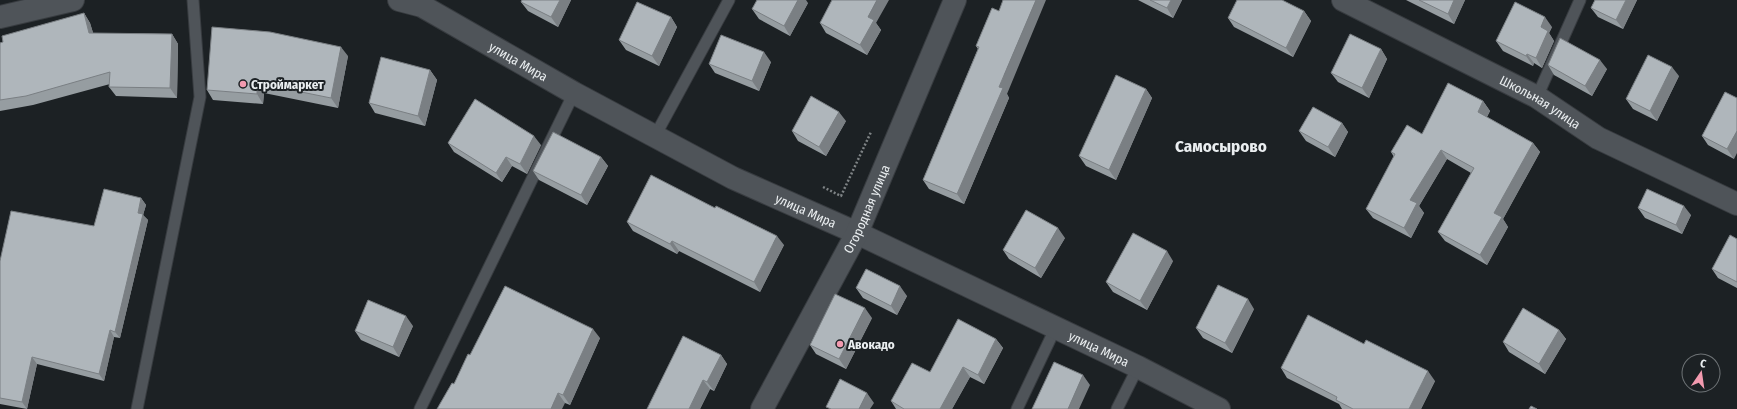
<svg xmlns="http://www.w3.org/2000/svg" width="1737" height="409" viewBox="0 0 1737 409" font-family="'Fira Sans Condensed',sans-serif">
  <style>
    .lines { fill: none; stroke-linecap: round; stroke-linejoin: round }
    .service-casing { stroke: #383c40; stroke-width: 13 }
    .minor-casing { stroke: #383c40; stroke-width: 24 }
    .path { stroke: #7e8385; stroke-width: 2.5; stroke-dasharray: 2 2; stroke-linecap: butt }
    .service { stroke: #4f5459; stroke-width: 11 }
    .minor { stroke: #4f5459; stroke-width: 22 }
    .wall { fill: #969da1 }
    .shaded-wall { fill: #7a7f83 }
    .building { fill: #afb6bb; stroke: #7a7f83 }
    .poi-dot { fill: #f29aaf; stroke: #1c2124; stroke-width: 1.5 }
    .labels { text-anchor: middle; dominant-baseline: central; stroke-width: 4; stroke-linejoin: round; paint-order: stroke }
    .street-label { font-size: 13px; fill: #eaeef0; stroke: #1c2124 }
    .poi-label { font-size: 13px; font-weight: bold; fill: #eaeef0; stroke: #1c2124; text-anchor: start }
    .district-label { font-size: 17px; font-weight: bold; fill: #eaeef0; stroke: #1c2124 }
  </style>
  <rect width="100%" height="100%" fill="#1c2124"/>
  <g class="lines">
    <defs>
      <path id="service" d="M 1537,97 L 1580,0
        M 655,136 L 729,0
        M 137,409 L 200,97 L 193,0
        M 420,409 L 574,93
        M 1017,409 L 1055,329
        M 1117,409 L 1138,367"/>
      <g id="minor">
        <path id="s1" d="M 399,0 L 422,6 L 574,93 L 733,178 L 857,233 L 1138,367 L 1219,409"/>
        <path id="s2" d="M 1343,0 L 1537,97 L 1598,138 L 1737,204"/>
        <path d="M 0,17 L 73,0"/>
        <path id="s3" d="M 762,409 L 857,233 L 955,0"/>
      </g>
    </defs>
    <use href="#service" class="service-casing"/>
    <use href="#minor" class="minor-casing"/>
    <path class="path" d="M 823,187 L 841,196 L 871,132"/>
    <use href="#service" class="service"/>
    <use href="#minor" class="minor"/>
  </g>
  <path class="wall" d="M 571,0 L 558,27 L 528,11 L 521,2 Z
    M 1138,0 L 1182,0 L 1173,18 Z
    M 1406,0 L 1465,0 L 1454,24 Z
    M 1595,0 L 1637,0 L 1623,29 L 1598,17 L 1591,8 Z
    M 808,3 L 790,36 L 759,19 L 752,9 Z
    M 992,8 L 1007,94 L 1009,98 L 964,204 L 929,189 L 923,180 L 978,49 L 976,46 Z
    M 1304,11 L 1311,21 L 1293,57 L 1234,27 L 1228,18 Z
    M 84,13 L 90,23 L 93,33 L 172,34 L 178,44 L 177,98 L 116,96 L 109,87 L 110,84 L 33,105 L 0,111 L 0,43 L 3,42 Z
    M 671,17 L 677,27 L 659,66 L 626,50 L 619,40 Z
    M 820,23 L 876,23 L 881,30 L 867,55 L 826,33 Z
    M 1552,27 L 1549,33 L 1554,41 L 1542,68 L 1534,63 L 1533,66 L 1503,51 L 1496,41 Z
    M 1381,49 L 1387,59 L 1369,98 L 1338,82 L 1331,73 Z
    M 348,56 L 338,108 L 264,93 L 263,104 L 213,100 L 207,90 Z
    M 771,62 L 759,91 L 715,73 L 709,64 Z
    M 1548,65 L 1607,69 L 1592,96 L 1554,75 Z
    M 430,70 L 437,80 L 425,126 L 375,113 L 369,103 Z
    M 1679,76 L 1657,121 L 1633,109 L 1626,99 Z
    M 1146,89 L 1152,98 L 1116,180 L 1086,166 L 1079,156 Z
    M 1725,92 L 1734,159 L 1708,145 L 1702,136 Z
    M 1483,101 L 1490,111 L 1487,117 L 1533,143 L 1540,152 L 1503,219 L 1508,227 L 1487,265 L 1445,241 L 1438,232 L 1471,173 L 1447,159 L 1419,206 L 1424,213 L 1411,238 L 1373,218 L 1366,209 L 1394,157 L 1391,152 L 1422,134 Z
    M 846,121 L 826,156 L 798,141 L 792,131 Z
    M 1342,123 L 1348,132 L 1335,157 L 1306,141 L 1299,131 Z
    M 448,143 L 541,145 L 527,174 L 512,166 L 502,182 L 454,152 Z
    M 601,157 L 608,166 L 587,205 L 539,180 L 533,171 Z
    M 141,198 L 146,205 L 143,215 L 148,220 L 120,338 L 114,337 L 104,381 L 37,364 L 27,409 L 0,404 L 0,261 L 94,226 Z
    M 1638,208 L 1691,215 L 1682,234 L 1645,218 Z
    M 627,222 L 784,245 L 760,292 L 679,251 L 677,254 L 633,231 Z
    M 1065,238 L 1041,278 L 1009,259 L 1003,250 Z
    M 1737,239 L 1737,288 L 1718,278 L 1712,269 Z
    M 1173,261 L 1147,310 L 1113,292 L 1106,282 Z
    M 856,288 L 907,296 L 897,315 L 863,298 Z
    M 1254,309 L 1232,353 L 1203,338 L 1196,328 Z
    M 872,318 L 846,369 L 816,354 L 810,345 Z
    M 413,326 L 399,357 L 361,340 L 355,331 Z
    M 1559,330 L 1566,339 L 1545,374 L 1509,352 L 1503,342 Z
    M 600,338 L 570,405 L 565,403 L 454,384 L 470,355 Z
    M 996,339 L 1003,348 L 984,384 L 970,377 L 952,409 L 896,409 L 891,401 L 930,372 Z
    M 721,355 L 727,364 L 714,391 L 710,389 L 700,409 L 647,409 Z
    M 1281,368 L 1435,381 L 1421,409 L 1342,409 L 1339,404 L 1287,378 Z"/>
  <path class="shaded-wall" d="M 560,0 L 571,0 L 558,27 L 551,17 Z
    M 798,0 L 806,0 L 808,3 L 790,36 L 784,26 Z
    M 877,0 L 889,0 L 876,23 L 881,30 L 867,55 L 860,45 L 868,17 Z
    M 1036,0 L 1046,0 L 1007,94 L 1009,98 L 964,204 L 957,194 L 999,87 Z
    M 1171,0 L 1182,0 L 1173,18 L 1167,8 Z
    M 1454,0 L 1465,0 L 1454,24 L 1448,14 Z
    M 1626,0 L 1637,0 L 1623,29 L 1616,20 Z
    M 1304,11 L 1311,21 L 1293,57 L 1286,48 Z
    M 84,13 L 90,23 L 96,42 L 89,33 Z
    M 671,17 L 677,27 L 659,66 L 652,56 Z
    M 1545,17 L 1552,27 L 1549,33 L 1554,41 L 1542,68 L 1536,58 L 1541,27 Z
    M 172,34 L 178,44 L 177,98 L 170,88 Z
    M 341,47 L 348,56 L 338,108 L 331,98 Z
    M 1381,49 L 1387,59 L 1369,98 L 1362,88 Z
    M 764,52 L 771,62 L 759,91 L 752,81 Z
    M 1527,54 L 1534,63 L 1533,66 L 1526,56 Z
    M 1600,60 L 1607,69 L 1592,96 L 1585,86 Z
    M 1672,67 L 1679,76 L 1657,121 L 1650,111 Z
    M 430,70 L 437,80 L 425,126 L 418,116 Z
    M 257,83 L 264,93 L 263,104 L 257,94 Z
    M 1146,89 L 1152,98 L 1116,180 L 1109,170 Z
    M 1483,101 L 1490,111 L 1484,122 L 1478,112 Z
    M 839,112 L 846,121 L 826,156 L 819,147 Z
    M 1342,123 L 1348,132 L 1335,157 L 1328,147 Z
    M 1737,131 L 1737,153 L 1734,159 L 1727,149 Z
    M 534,136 L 541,145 L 527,174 L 520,164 Z
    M 1533,143 L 1540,152 L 1503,219 L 1508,227 L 1487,265 L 1480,255 L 1494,213 Z
    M 1441,150 L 1447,159 L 1419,206 L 1424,213 L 1411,238 L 1404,228 L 1410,200 Z
    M 506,157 L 512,166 L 502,182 L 496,173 Z
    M 601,157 L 608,166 L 587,205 L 581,195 Z
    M 141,198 L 146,205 L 143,215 L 148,220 L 120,338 L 115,332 L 138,213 Z
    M 1684,206 L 1691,215 L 1682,234 L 1676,225 Z
    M 1058,228 L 1065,238 L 1041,278 L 1035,268 Z
    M 777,236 L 784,245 L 760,292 L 754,282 Z
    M 672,241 L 679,251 L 677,254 L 670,244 Z
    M 1167,251 L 1173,261 L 1147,310 L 1140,301 Z
    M 900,286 L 907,296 L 897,315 L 891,306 Z
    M 1248,299 L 1254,309 L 1232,353 L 1225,343 Z
    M 865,308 L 872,318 L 846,369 L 839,359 Z
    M 406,316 L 413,326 L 399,357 L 393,347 Z
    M 593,329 L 600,338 L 570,405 L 563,395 Z
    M 110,330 L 114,337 L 104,381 L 99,374 Z
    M 1559,330 L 1566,339 L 1545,374 L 1539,364 Z
    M 996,339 L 1003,348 L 984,384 L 978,375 Z
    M 721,355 L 727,364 L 714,391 L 707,382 Z
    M 32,357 L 37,364 L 27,409 L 22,402 Z
    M 963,367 L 970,377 L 952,409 L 940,409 Z
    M 1428,371 L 1435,381 L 1421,409 L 1409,409 Z
    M 1083,375 L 1090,385 L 1079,409 L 1068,409 Z
    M 703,380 L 710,389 L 700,409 L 689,409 Z
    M 558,393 L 565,403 L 562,409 L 551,409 Z
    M 867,393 L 874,403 L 870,409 L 859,409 Z"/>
  <path class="building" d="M 522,0 L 560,0 L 551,17 L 521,2 Z
    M 757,0 L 798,0 L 784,26 L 752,9 Z
    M 832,0 L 877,0 L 868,17 L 874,20 L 860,45 L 820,23 Z
    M 1003,0 L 1036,0 L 999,87 L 1003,88 L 957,194 L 923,180 L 979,47 L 976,46 L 992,8 L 999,11 Z
    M 1150,0 L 1171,0 L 1167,8 Z
    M 1237,0 L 1282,0 L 1304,11 L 1286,48 L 1228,18 Z
    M 1419,0 L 1454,0 L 1448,14 Z
    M 1595,0 L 1626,0 L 1616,20 L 1591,8 Z
    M 637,2 L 671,17 L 652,56 L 619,40 Z
    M 1515,2 L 1545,17 L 1541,27 L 1548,31 L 1536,58 L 1527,54 L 1526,56 L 1496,41 Z
    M 84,13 L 89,33 L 172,34 L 170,88 L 109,87 L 110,72 L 26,96 L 0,100 L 0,43 L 3,42 L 2,36 Z
    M 212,27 L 270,32 L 341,47 L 331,98 L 257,83 L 257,94 L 207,90 Z
    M 1350,34 L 1381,49 L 1362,88 L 1331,73 Z
    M 721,35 L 764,52 L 752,81 L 709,64 Z
    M 1560,38 L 1600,60 L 1585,86 L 1548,65 Z
    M 1648,55 L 1672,67 L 1650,111 L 1626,99 Z
    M 381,57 L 430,70 L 418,116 L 369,103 Z
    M 1116,75 L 1146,89 L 1109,170 L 1079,156 Z
    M 1448,83 L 1483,101 L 1478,112 L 1533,143 L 1494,213 L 1502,217 L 1480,255 L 1438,232 L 1474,168 L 1441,150 L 1410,200 L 1417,203 L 1404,228 L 1366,209 L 1395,154 L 1391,152 L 1407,125 L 1422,134 Z
    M 1725,92 L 1737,98 L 1737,131 L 1727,149 L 1702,136 Z
    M 811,96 L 839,112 L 819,147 L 792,131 Z
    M 475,99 L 534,136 L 520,164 L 506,157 L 496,173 L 448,143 Z
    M 1313,107 L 1342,123 L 1328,147 L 1299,131 Z
    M 553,132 L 601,157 L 581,195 L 533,171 Z
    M 651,175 L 715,208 L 716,206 L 777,236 L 754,282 L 672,241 L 670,244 L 627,222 Z
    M 104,189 L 141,198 L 138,213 L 143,214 L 115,332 L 110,330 L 99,374 L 32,357 L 22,402 L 0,398 L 0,261 L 11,211 L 94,226 Z
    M 1647,189 L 1684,206 L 1676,225 L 1638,208 Z
    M 1026,210 L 1058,228 L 1035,268 L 1003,250 Z
    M 1133,233 L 1167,251 L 1140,301 L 1106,282 Z
    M 1730,235 L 1737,239 L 1737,282 L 1712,269 Z
    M 866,269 L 900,286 L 891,306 L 856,288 Z
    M 1218,285 L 1248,299 L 1225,343 L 1196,328 Z
    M 505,286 L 593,329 L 563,395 L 558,393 L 551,409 L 437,409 L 452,383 L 454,384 L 468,354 L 470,355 Z
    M 835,294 L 865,308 L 839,359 L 810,345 Z
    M 368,300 L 406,316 L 393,347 L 355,331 Z
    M 1523,308 L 1559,330 L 1539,364 L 1503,342 Z
    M 1308,315 L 1364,344 L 1366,340 L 1428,371 L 1409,409 L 1353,409 L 1336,400 L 1337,397 L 1281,368 Z
    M 958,319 L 996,339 L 978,375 L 963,367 L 940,409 L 904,409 L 891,401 L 912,363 L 930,372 Z
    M 683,336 L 721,355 L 707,382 L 703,380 L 689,409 L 647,409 Z
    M 1054,362 L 1083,375 L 1068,409 L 1032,409 Z
    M 840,379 L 867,393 L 859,409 L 831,409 L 826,407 Z
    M 1531,406 L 1537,409 L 1529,409 Z"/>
  <g class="poi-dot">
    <circle cx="243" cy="84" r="4"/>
    <circle cx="840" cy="344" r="4"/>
  </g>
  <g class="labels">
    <g class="street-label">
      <text stroke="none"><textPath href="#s1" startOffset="135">улица Мира</textPath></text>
      <text stroke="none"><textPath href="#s2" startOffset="222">Школьная улица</textPath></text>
      <text stroke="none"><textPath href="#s3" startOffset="226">Огородная улица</textPath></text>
      <text stroke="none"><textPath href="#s1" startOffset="459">улица Мира</textPath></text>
      <text stroke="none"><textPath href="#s1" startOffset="783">улица Мира</textPath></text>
    </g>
    <g class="poi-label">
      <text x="251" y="84">Строймаркет</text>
      <text x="848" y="344">Авокадо</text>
    </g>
    <g class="district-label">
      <text x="1221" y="146">Самосырово</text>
    </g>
  </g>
  <g transform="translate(1701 373) rotate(13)"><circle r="19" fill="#1c2124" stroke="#6e7376"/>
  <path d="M0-3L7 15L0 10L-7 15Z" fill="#f29aaf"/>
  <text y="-6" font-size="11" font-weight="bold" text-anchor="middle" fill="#eaeef0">С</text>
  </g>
</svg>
